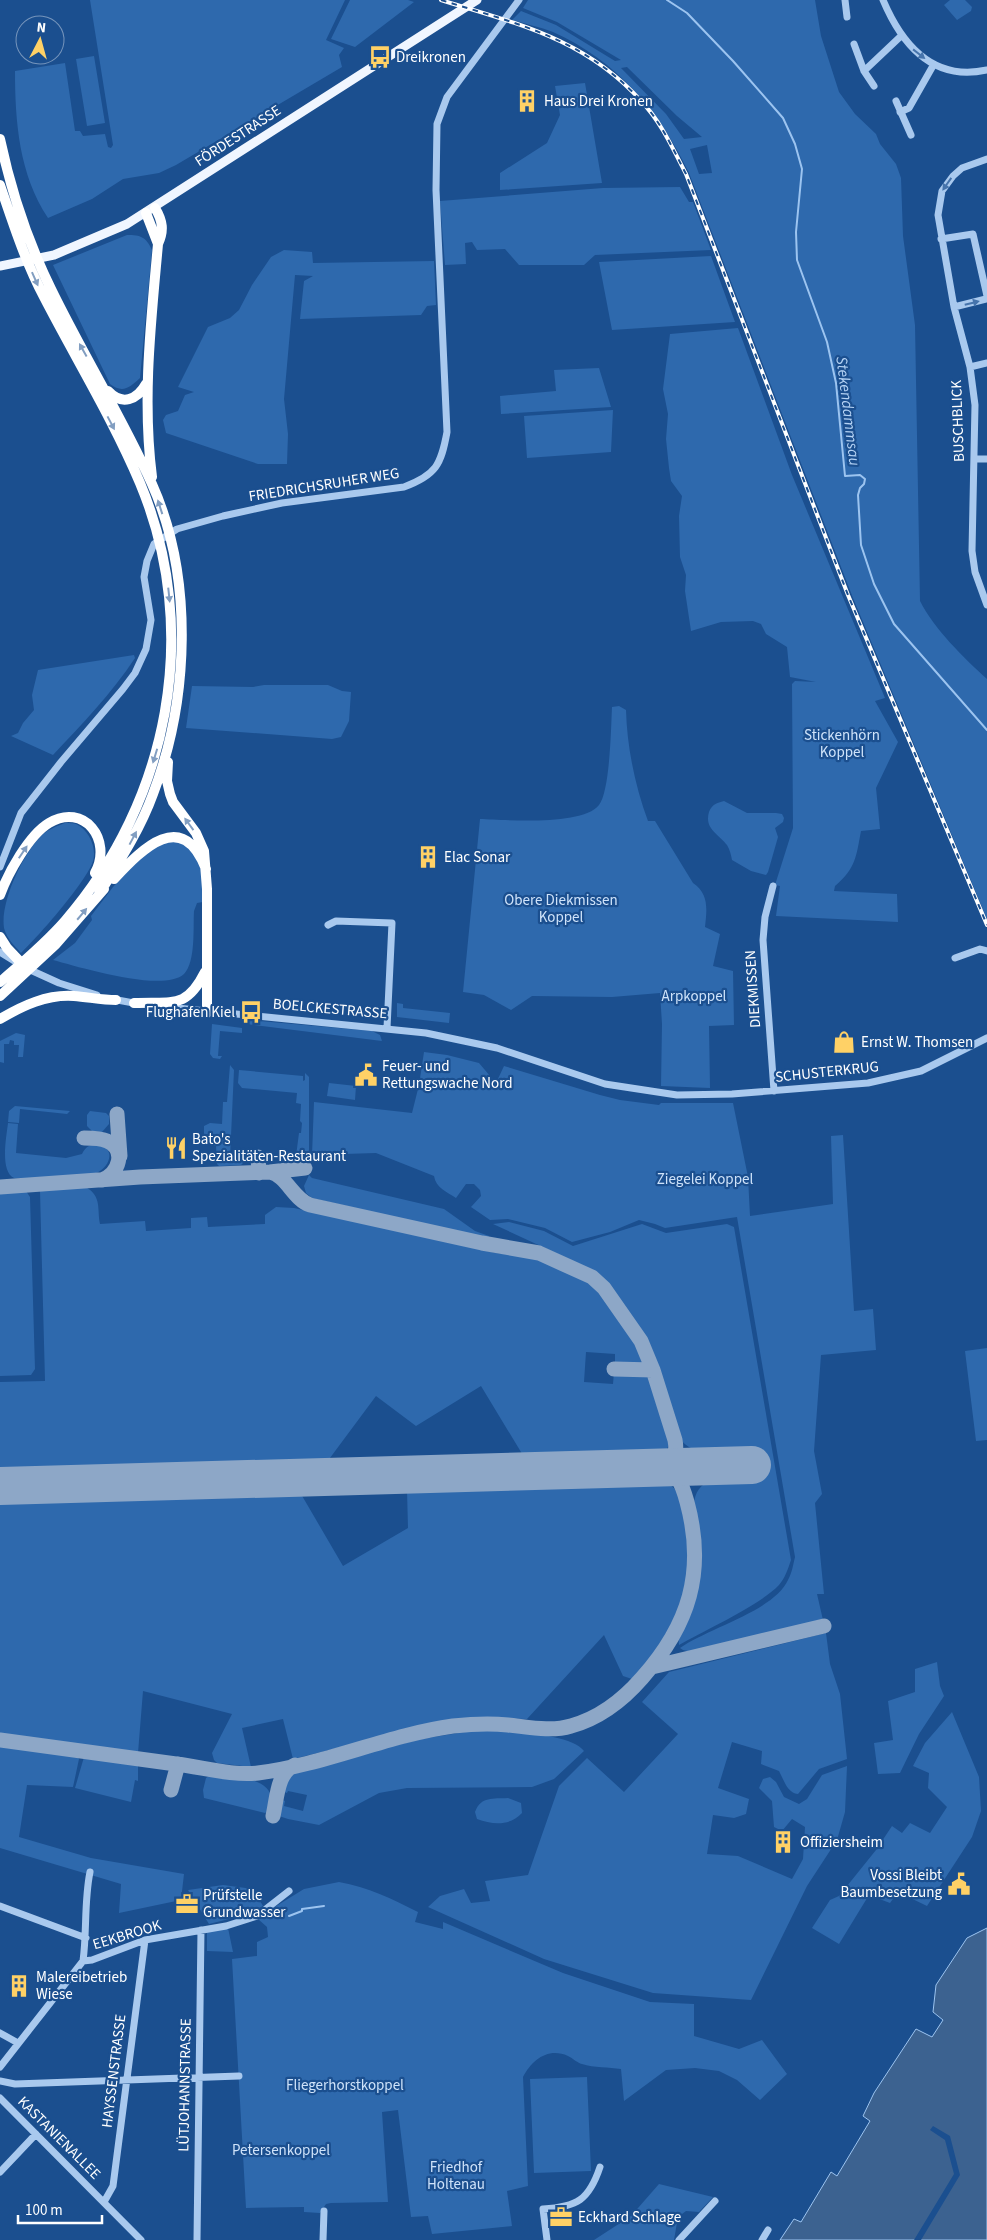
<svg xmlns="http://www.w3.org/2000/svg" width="987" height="2240" font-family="'Source Sans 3',sans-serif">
	<rect width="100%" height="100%" fill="#1b4f8f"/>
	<path fill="#2e69ad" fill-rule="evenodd" d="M90,0H345L326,40L344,48L339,55L342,67L176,165L159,173L123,179L92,199L48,218C19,174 15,122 15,71L65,63L75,131H80L83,136L105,134L108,147L111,148L113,145Z
		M350,0H408L414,2L355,47L331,39Z
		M528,0H815L821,36L839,92L855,114L876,134L880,144L896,164L901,178L903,236L915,325L920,601C934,629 964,658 987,679V919L853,598L689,173C660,112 616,60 553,32C540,27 526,24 512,20L521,11L556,25L615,61L621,60L557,22L523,8ZM627,67L677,116L702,137L684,139L666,114L621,68ZM707,145L712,173L699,174L690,149Z
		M950,0H965L972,7L971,11L957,20L944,5Z
		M94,56L105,123L87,126L76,59Z
		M585,83L602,183L500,190V173L547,143L560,115L555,86Z
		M680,187L689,202H693L711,250L595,255L584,265H519L505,249L477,250L472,242L465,243L466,264L445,265L440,201L603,188Z
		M127,235C141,235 146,237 152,250L140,378C130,387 123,394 110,384L53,265Z
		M284,250L312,252L313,263L434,261L436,305L427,306L421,315L300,319L304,281L313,276L295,275L284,399L288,434L287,464H258L166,433L163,420L166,415L178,411L185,395L194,392L178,387L208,327L230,318L239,310L252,285L271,257Z
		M711,256L735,322L612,330L599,262Z
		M738,328L792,475L885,698L875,701L898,742L876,788L880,829L861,831C856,857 856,868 835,886L834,891L897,894L898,922L776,916L780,886L775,885L793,828L792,684L795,681L816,682L790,677L787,647L766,634L761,624L753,621L721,622L691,631L685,591L686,575L680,557L679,516L682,496L671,481L669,468L666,439L668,414L663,389L670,334Z
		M599,368L611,407L501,414L500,396L556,391L554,370Z
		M613,410L611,452L527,458L524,416Z
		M134,655L135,658C112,693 82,724 53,755L11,736L18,733L23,723L34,710L32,695L38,670Z
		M264,685H328L342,691L351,692L349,721L341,737L332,739L186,728L192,686L253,687Z
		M619,706L626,710C627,747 635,786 648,821H655L693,883C709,894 707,909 705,927L720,934L713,966L733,971L734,1025L709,1026L710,1088L661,1086L662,1024L660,993L612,997L532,996L511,1010L484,995L463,992L480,819C506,820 583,826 599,805C610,791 611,728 612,707Z
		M724,801L747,813H776L782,814L784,818L783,822L775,828L778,837L768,872L766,875L751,871L732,860C731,855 730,850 727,845C719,834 704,829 709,812C712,804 717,803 724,801Z
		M65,823C68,823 74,823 76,824C89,830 97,848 93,861C87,881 38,937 21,953C14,945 7,939 4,928C0,902 23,854 41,836C47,830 57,826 65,823Z
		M169,840L188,845L203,870V902L197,903L194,911C193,927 196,962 184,974C163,993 79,967 53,960L75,943L92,920L91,916L113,887L147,850Z
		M397,1003L403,1004V1008L450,1013L449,1023L397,1017Z
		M247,1020L372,1031L380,1035L382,1041L246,1024Z
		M212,1024L242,1028V1033L220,1031L218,1056H222L220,1059L213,1058L210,1054Z
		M16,1033L25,1035L23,1057H18L19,1045H14V1041L10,1040L9,1044H4V1063L0,1062V1041Z
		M424,1052L447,1055L479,1063L496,1083L504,1066L600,1095L620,1100L659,1105L661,1103H733L748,1177L750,1216L833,1204L831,1136L843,1135L854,1311L873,1309L876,1350L821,1355L814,1451L822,1494L815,1503L824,1594H817L823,1620L692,1652L683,1650L680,1648C708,1628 774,1611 788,1580C792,1573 793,1565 795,1557L737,1217L665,1228L655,1224L639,1220L610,1232L572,1242L545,1228L508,1219L490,1220L471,1207L481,1196L480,1190L474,1184H466L456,1198C447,1192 436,1188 434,1176L376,1153L312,1155L314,1102L412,1113L419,1085Z
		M230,1065L234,1070L230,1158L246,1157V1160L241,1165L219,1166L217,1164L216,1146H211L213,1137H204V1126L210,1123L222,1124L223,1102H227Z
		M239,1070L303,1076V1081L305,1080V1073L309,1077V1156H296L299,1133H301L302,1123L300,1121L301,1104L296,1103L297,1093L242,1088L238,1083Z
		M329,1083L356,1086L355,1100L327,1096Z
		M15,1106L70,1111L67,1114L20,1109L19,1123L8,1122L9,1111Z
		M90,1111L106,1113L109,1116V1124L102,1132L92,1131L87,1126V1115Z
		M8,1123L18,1124L16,1153L66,1158L82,1154C85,1148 89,1144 97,1145C117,1147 110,1168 96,1173C85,1177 25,1180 14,1178C0,1171 6,1139 8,1123Z
		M309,1175L312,1178L444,1209L475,1231L489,1236L488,1239L312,1198L306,1193L304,1186Z
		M86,1187C102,1197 97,1208 100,1224L145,1221L146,1231L191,1228V1218L207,1217L208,1227L265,1224V1215L276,1207L294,1208L496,1253L538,1258L553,1263L584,1278L596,1286L629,1331L645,1362L642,1366L615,1365V1354L586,1352L584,1382L613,1384L614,1372L637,1373L649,1376L670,1441L666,1452L524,1457L481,1386L416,1426L376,1396L327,1462L0,1471V1382L45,1381L40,1191Z
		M26,1191L30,1197L35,1369L31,1375L0,1376V1193Z
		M509,1222L544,1231L573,1246L642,1224L666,1233L727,1224L734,1227L791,1560C788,1569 785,1578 779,1585C759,1606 705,1630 679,1645C677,1632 690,1615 693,1602C698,1587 699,1572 700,1556C700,1532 682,1494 708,1482L755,1480L754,1450C730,1449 693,1461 679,1437L658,1369L645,1339L608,1284L586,1267L493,1224Z
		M987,1348V1440L976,1441L965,1351Z
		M666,1483C680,1489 681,1501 685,1514C701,1578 679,1627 637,1675L632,1679L623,1676L604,1635L527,1719L484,1718L434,1724L293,1759L283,1719L242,1728L251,1767L217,1763L214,1760L212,1753L232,1714L143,1691L138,1753L0,1734V1502L301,1494L343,1566L408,1528L407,1490Z
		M826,1633L830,1664L840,1694L847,1759L819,1769L798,1794C787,1793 784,1780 779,1771L761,1764L762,1751L732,1742L718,1788L749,1799L746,1814L734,1818L713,1815L707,1854L738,1856L792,1879L803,1859L805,1827L792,1819L782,1831L774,1827L772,1801L759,1788L763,1779L770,1777L776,1782L784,1797L799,1804L807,1799L822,1775L847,1766L845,1812L837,1840L807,1886L751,2000L653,1993L544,1959L428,1907L440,1896L464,1889L471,1903L490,1901L485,1881L528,1875L559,1786L587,1758L624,1792L678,1734L642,1702L669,1672Z
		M937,1662L940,1686L944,1696L919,1734L900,1773L878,1774L874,1743L893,1740L888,1701L915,1692V1669Z
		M952,1712L979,1777L981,1811L972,1837L927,1906L898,1892L890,1903L869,1895L839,1944L812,1928L830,1900L839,1896L876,1850L892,1826L902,1833L910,1823L930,1833L947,1807L928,1788L929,1773L913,1766L925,1743Z
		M484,1729C505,1730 572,1734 584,1751L554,1779L532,1787L407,1788L379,1793L319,1825L288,1819L279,1816L282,1800L285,1801L284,1806L303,1811L307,1795L288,1791L287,1793L284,1792C287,1782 289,1776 299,1770L421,1739Z
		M0,1745L77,1756L79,1759L73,1787L27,1785L19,1837L91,1858L184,1874L181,1900L119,1913L121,1884L0,1848Z
		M84,1757L138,1764V1781L135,1780L131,1802L75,1788Z
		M212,1774C233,1777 283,1776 269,1811L265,1813L204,1798L203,1790L206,1778Z
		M508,1798L521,1803L522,1813C510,1826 493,1825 477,1819L475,1812C481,1796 493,1799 508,1798Z
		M339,1882C368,1887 392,1899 418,1912L415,1922L443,1929V1922L563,1973L650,2002L694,2004V2036L739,2049L762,2040L787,2074L760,2100L737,2080L719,2071L695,2068L666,2070L624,2101L621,2069C609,2067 594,2068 582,2064C577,2063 573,2058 568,2056C548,2047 532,2060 523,2077L528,2186L507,2191L512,2226L432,2234L428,2216L411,2217L398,2110L382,2112L388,2202L331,2203L326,2204L320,2213L304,2212V2207L246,2208L232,1959L257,1956V1942L268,1937L267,1927L258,1919L260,1916L304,1889Z
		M223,1885L253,1889L263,1906L245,1915L209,1924L188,1890Z
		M228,1928L233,1952L207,1951V1932Z
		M587,2077L591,2171L534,2173L530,2079Z
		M659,2184L713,2197L699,2212L686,2211L678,2217L674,2240H594L631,2216Z"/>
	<path fill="#3c6290" stroke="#9cc4f0" d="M987,1928V2240H780L794,2219L801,2222L831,2172L837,2176L870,2121L863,2116L874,2093L916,2029L932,2037L943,2020L933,2012L936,1985L967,1938Z"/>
	<path fill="#1b4f8f" d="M933,2126L950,2136L960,2175L921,2240H914L954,2174L945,2140L930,2130Z"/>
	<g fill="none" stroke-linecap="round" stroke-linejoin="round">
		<path stroke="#9cc4f0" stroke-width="2" d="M667,0L687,13L733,61L783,118L795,144L802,169L796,232L797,260L827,342L836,383L845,476L860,475L865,479L864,484L860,488L858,495L861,545L874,584L894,624L987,730
			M289,1916L302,1911V1909L324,1906"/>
		<path stroke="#8da7c7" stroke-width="15" d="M117,1114L120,1156
			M84,1138C91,1138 101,1138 107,1141C127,1150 119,1173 102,1180
			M258,1157L259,1173
			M270,1172C287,1176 293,1199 310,1205L482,1243L539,1253L592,1277L604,1288L641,1341L653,1370L675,1440C678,1456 672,1464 657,1468
			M0,1187L140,1177L270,1172L305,1168
			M614,1369L653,1370
			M652,1667L824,1626
			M0,1740C59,1748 118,1756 176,1764C202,1767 232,1776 258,1773C323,1765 388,1735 453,1726C471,1724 490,1723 508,1725C528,1727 551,1732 571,1726C600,1718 622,1701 642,1678C689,1625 706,1572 687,1502C682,1484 678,1470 657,1468
			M171,1790L178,1764
			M273,1816C277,1799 277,1772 295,1765"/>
		<path stroke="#8da7c7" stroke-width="38" d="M0,1486L752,1465"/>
		<path stroke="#a9c9ee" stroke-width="7" d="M845,0L847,17
			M883,0C902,45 933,82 987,70
			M854,44L864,71L874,86
			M864,71L901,36
			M896,101L911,135
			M900,112L909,108L934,64
			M987,159L962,168L953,176L942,191L938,215L954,307L970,367L975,405L972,551L975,572L987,605
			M941,239L973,234L987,296
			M954,307L986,299L987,296
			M970,367L987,363
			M974,459H987
			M0,867L21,813L61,762L123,689L135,673L146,649L151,620L144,577L147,561L154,544L177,529L223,516L282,503L404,487C436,475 441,465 447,432L436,190L437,124L447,97L519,0
			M773,886L765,917L763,940L774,1091
			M328,925L336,921L392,923L387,1028
			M0,952L16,962
			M955,958L980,949L987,951
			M26,968L59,983L97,995
			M112,999L139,1004
			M157,1006L426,1033L497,1048L605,1084L677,1095L732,1094L868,1083L921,1071L987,1038
			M0,1906L86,1938
			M83,1961L92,1960L145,1940L226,1926L248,1919L257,1916L289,1891
			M83,1961C87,1932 84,1901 90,1872
			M0,2033L18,2043
			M0,2067L83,1961
			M0,2081L15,2084L239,2076
			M0,2098L141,2240
			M0,2172L36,2134
			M104,2202L113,2186L145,1940
			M197,2240L201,1930
			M323,2240L324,2211
			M547,2240L543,2209C577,2207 589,2200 600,2167
			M679,2240L715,2201
			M762,2240L768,2230"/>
		<path stroke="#f0f6ff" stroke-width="9" d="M0,266L54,255L127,224L477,0"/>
		<path stroke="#fff" stroke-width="10" d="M0,139C11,191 28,242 51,289C83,355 122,417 152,484C194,578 189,700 153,794C140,830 119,862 99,894
			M0,185C13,223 25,261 44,297C76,359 113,419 140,483C202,631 169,801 65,921C46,943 22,963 0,982
			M146,213L158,244
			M108,391C122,406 137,400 146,384
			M152,477C142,399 151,322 158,244C164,231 163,221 155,208
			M168,762L167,781L170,794L173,802L196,833L204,851L207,889V1013
			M114,879C143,848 182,808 206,869
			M0,895C8,873 29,835 49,823C84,802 113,840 95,873
			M0,937L7,948L25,967
			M0,996L56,944L104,889
			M134,1003C172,1001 186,1010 205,972
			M0,1019C22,1006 47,994 74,996C88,997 102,1000 116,1000"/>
		<defs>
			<path id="rail" d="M441,0C518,24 586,39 642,102C661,122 673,149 686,174L848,595L987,925"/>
		</defs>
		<use href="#rail" stroke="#fff" stroke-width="4"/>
		<use href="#rail" stroke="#1b4f8f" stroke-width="2" stroke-dasharray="5.5" stroke-linecap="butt"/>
	</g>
	<defs><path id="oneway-solid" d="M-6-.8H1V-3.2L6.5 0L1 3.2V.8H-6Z" transform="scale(1.25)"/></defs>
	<g fill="#4674ac">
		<use href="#oneway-solid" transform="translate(919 54) rotate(38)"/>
		<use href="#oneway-solid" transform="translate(947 184) rotate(125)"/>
		<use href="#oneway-solid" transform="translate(972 303) rotate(-14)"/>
	</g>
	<g fill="#829ec1">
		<use href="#oneway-solid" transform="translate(35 279) rotate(66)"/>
		<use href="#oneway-solid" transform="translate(83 350) rotate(-119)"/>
		<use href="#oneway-solid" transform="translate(111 423) rotate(62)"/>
		<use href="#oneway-solid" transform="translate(160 507) rotate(-108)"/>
		<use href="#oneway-solid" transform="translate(169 595) rotate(84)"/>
		<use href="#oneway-solid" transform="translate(155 756) rotate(107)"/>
		<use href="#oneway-solid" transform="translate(189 824) rotate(-126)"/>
		<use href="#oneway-solid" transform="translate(133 838) rotate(-62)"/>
		<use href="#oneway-solid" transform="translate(23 852) rotate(-56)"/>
		<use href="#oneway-solid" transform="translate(82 914) rotate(-50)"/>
	</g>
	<defs>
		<symbol id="bus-bare" viewBox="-9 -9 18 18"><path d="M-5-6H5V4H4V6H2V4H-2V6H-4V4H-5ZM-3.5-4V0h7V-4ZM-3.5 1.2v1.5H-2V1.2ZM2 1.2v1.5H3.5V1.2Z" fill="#ffd166" stroke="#1b4f8f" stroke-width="2.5" paint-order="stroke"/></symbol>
		<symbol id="building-bare" viewBox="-9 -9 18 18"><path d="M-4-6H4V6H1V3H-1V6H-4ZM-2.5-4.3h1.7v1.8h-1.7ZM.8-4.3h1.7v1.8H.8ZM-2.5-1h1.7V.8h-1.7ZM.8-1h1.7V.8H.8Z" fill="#ffd166" stroke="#1b4f8f" stroke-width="2.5" paint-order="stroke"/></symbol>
		<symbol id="shop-bare" viewBox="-9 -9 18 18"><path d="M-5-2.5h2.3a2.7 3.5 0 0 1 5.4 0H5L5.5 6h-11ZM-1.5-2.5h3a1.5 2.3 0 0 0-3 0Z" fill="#ffd166" stroke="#1b4f8f" stroke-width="2.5" paint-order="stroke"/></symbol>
		<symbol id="civic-bare" viewBox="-9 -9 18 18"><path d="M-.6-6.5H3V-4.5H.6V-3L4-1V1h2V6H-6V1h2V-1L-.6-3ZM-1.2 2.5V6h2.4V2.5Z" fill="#ffd166" stroke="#1b4f8f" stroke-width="2.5" paint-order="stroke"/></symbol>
		<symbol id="restaurant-bare" viewBox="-9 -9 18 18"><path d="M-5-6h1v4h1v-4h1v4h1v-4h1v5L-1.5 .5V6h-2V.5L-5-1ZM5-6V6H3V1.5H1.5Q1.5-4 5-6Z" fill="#ffd166" stroke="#1b4f8f" stroke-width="2.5" paint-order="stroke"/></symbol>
		<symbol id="office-bare" viewBox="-9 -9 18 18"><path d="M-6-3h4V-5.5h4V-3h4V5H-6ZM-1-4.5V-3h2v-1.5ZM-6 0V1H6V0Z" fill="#ffd166" stroke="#1b4f8f" stroke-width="2.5" paint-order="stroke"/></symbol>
	</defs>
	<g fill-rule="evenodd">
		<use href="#bus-bare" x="364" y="41" width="32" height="32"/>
		<use href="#building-bare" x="511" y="85" width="32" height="32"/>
		<use href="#building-bare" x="412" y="841" width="32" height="32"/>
		<use href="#bus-bare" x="235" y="996" width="32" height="32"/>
		<use href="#shop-bare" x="828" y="1026" width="32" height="32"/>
		<use href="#civic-bare" x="350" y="1059" width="32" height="32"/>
		<use href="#restaurant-bare" x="160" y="1132" width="32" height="32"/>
		<use href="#building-bare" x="767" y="1826" width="32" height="32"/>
		<use href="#civic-bare" x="943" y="1868" width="32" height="32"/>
		<use href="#office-bare" x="171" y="1888" width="32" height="32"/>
		<use href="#building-bare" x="3" y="1970" width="32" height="32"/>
		<use href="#office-bare" x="545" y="2201" width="32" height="32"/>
	</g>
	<g text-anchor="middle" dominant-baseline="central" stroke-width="4.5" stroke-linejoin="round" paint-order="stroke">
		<g font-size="15" fill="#fff" stroke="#1b4f8f" text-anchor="start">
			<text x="396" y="57">Dreikronen</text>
			<text x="544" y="101">Haus Drei Kronen</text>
			<text x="444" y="857">Elac Sonar</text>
			<text x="235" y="1012" text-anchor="end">Flughafen Kiel</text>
			<text x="861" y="1042">Ernst W. Thomsen</text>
			<text x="382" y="1066">Feuer- und<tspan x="382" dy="17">Rettungswache Nord</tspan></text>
			<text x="192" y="1139">Bato's<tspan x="192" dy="17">Spezialitäten-Restaurant</tspan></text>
			<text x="800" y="1842">Offiziersheim</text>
			<text x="942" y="1875" text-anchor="end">Vossi Bleibt<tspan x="942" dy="17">Baumbesetzung</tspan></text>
			<text x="203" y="1895">Prüfstelle<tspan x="203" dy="17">Grundwasser</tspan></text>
			<text x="36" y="1977">Malereibetrieb<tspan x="36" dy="17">Wiese</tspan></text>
			<text x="578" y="2217">Eckhard Schlage</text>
		</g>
		<g font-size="15" fill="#fff" stroke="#1b4f8f">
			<text transform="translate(238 136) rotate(-33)">FÖRDESTRASSE</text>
			<text transform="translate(958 421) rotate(-92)">BUSCHBLICK</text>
			<text transform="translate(324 485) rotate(-9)">FRIEDRICHSRUHER WEG</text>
			<text transform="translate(753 989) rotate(-94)">DIEKMISSEN</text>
			<text transform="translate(330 1009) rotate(5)">BOELCKESTRASSE</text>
			<text transform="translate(827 1072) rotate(-6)">SCHUSTERKRUG</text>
			<text transform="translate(127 1935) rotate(-17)">EEKBROOK</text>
			<text transform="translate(114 2071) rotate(-83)">HAYSSENSTRASSE</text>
			<text transform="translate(185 2085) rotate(-89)">LÜTJOHANNSTRASSE</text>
			<text transform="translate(59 2138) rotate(45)">KASTANIENALLEE</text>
		</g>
		<g font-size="15" fill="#cfe3fa" stroke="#1b4f8f">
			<text x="842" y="735">Stickenhörn<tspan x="842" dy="17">Koppel</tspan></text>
			<text x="561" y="900">Obere Diekmissen<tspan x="561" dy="17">Koppel</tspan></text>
			<text x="694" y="996">Arpkoppel</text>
			<text x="705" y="1179">Ziegelei Koppel</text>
			<text x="345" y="2085">Fliegerhorstkoppel</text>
			<text x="281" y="2150">Petersenkoppel</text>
			<text x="456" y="2167">Friedhof<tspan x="456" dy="17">Holtenau</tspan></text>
		</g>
		<g font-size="16" font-style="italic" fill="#b5d3f5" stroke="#1b4f8f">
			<text transform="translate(848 411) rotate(83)">Stekendammsau</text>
		</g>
	</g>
	<g transform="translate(40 40) rotate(6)"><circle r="24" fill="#1b4f8f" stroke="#7695bc"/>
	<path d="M0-4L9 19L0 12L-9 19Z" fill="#ffd166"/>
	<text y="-8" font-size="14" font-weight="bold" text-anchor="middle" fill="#ffffff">N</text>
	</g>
	<path d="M18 2215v8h84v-8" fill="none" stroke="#ffffff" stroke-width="2.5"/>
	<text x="25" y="2215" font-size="15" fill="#ffffff" stroke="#1b4f8f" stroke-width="4" paint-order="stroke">100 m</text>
</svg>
